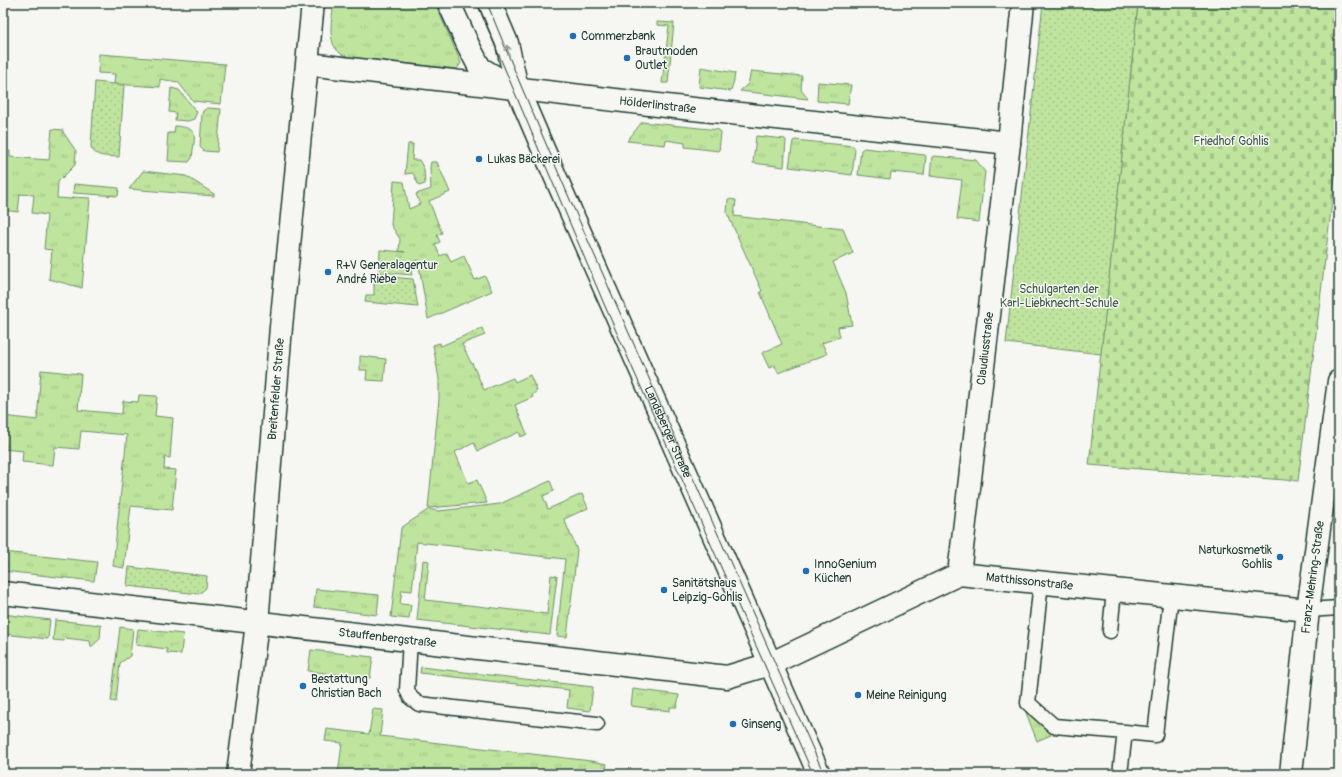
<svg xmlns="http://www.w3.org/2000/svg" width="1342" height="777" font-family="Pangolin,sans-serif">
	<defs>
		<pattern id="grass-tufts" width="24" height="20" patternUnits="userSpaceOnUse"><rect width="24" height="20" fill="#bfe49e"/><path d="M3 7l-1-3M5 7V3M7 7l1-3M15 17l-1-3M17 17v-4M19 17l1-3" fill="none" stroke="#a4c489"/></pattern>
		<pattern id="cemetery-stones" width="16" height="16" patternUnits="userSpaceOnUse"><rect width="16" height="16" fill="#bfe49e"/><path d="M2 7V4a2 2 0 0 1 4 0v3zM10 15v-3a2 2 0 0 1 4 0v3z" fill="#a4c489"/></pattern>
		<pattern id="garden-dots" width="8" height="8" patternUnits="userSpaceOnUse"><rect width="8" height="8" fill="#bfe49e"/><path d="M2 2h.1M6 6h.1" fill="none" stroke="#a4c489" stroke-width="1.8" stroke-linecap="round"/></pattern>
	</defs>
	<rect width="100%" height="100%" fill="#f6f6f2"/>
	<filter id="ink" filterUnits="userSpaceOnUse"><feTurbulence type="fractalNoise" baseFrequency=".025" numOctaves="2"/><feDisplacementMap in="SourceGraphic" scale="8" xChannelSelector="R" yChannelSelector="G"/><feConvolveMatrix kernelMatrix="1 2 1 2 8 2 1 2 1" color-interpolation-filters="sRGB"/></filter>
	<g filter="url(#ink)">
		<path fill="url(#grass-tufts)" stroke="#6f9069" d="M334,3H435L461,63L457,69L349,57C346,56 342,55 340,53C326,42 332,18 334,3Z
			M657,22L674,23L668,83H662L669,26L657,25Z
			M99,54L225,64L221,104L193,101L178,82L160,79V87L114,84L115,74L98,73Z
			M701,67L735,73L734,80L731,91L699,87Z
			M751,71L802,76L801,90L808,99L740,91L748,84Z
			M818,82L851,85L848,104L817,101Z
			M171,88L179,90L197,112L194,119L188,121L175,120L176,113L169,112Z
			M207,108L221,109L217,152L204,151L200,147L202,114L203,111Z
			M642,122L719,130L721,133L719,151L685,147V143L666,140L665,145L627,141Z
			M175,126C201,128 194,137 192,158L189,162L168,161L169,147L167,146L168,133H174Z
			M52,129L63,130V132L76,151L75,165L58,182L57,198L72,199V197L90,198L82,288L49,279L52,250L44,249L47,215L32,213L34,195L20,194L18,212L3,210V151H10V157L49,160Z
			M756,136L785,139L786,141L784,167L753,163Z
			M795,140L853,146L855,149L852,175L789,167L793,141Z
			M408,144H413L412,160H419L424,169L425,184L419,186L413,173L405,174Z
			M864,148L925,155L926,157L924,175L891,172L890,179L858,175L861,150Z
			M934,156L976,160L985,172L979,222L957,219L962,180L930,176L932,157Z
			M431,162H437L450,192L429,201L442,233L437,235L440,242L435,244L440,256L447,253L451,262L464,256L475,280L485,276L492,291L428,319L418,260L409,262L412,275L379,272L380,250L405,252L399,251L400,239L391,225L394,181L404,182L409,209L420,204L416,194L431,189L430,167Z
			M143,171L186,176L214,194V196L129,189Z
			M74,184L119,188L118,196L73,193Z
			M728,199L736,200L734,216L843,229L853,253L833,262L846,293L852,325L838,327L840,337L822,343L827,354L778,373L775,366L769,368L762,353L782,344L760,292L762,291L727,213Z
			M482,328L485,335L462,344L471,363H472L484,390L513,378L515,382L530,375L537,391L532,395L533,397L515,405L527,434L521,437L519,432L478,451L474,443L455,452L468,483L477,480L487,503L428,508L439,399V379L433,345L440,343L441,346Z
			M360,356L386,359L384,381L366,380L367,370H360Z
			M41,370L81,374L78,410L122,414L123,401L138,402L139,395L157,396L155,416L173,418L170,458L165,457L164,469L176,470L172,510L131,506L124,568L113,566L127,435L81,431L79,449L55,447L53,465L22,462L23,451L3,449V416L37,420Z
			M550,481L554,491L543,496L548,509L582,494L588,508L564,519L577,550L567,637L557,636L565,559L417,542L412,591L402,590L400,604L411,605L409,619L391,617L401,528L429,509L439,511L500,504Z
			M3,552L97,562L94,581L3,571Z
			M423,560L429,561L425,600L547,614L551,575L557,576L550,635L417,620Z
			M316,589L379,595L377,615L314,607Z
			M3,614L50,620L48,639L3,634Z
			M55,620L101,625L100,639L91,647L90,641L65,638L64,641L53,640Z
			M120,627L133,629L130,656L120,663L116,702L111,701Z
			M138,629L183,634L181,654L167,653V649L136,645Z
			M311,650L373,657L370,678L308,671Z
			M421,667L593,687L590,711L567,708L569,690L420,673Z
			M633,689L679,695L677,707H670V711L631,706Z
			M373,709L383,710L380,736L591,761L607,764L605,774H338L342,743L325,741L327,729L369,734Z
			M1025,710L1042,719L1051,735L1037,741Z"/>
		<path fill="url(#cemetery-stones)" stroke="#6f9069" d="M1138,3H1339V144L1298,481L1089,465Z"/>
		<path fill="url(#garden-dots)" stroke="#6f9069" d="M1043,3H1138L1101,354L1006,343Z
			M95,82L124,85L119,157C108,156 95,158 91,147Z
			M378,276L413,279L418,307L365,302L366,295H374V283H378Z
			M129,567L207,576L206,588L199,594L127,586Z"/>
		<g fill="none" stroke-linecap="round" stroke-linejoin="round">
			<defs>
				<path id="service" d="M1041,582L1028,703L1054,726L1125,732L1120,774
					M1308,610L1339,608
					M1110,631L1114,590
					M410,640L407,690L411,698L419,704L597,724
					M1125,732L1155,735L1171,596"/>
				<g id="minor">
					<path id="s1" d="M308,64L675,107L1009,143"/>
					<path id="s2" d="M959,574L1009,143L1023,3"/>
					<path id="s3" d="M3,593L727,677L770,664L959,574L1308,610"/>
					<path id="s4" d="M1291,774L1308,610L1339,381"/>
				</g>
				<g id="secondary">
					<path d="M449,3L468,45L480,68L512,87L517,88"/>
					<path id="s5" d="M490,3L507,43L517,88L541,144L819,774"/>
					<path id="s6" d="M238,774L257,623L281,327L313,3"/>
				</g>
			</defs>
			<use href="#service" stroke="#1f3d34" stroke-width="17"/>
			<use href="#minor" stroke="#1f3d34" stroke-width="25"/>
			<use href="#secondary" stroke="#1f3d34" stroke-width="25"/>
			<use href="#service" stroke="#f6f6f2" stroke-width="14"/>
			<use href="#minor" stroke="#f6f6f2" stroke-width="22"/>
			<use href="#secondary" stroke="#f6f6f2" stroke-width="22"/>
			<path stroke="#1f3d34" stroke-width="1" d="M477,3L604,304L813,774
				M487,3L519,81L571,202L824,774"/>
		</g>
		<defs><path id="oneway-shaft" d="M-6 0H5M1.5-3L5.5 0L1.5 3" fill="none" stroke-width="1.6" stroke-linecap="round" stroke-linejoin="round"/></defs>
		<use stroke="#8a9a93" href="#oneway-shaft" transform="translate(508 51) rotate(-103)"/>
	</g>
	<g fill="#1f6fb2" stroke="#f6f6f2" stroke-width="1.5">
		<circle cx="573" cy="36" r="4"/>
		<circle cx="627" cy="58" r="4"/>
		<circle cx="479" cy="159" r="4"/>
		<circle cx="328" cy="272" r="4"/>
		<circle cx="1280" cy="557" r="4"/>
		<circle cx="806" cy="571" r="4"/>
		<circle cx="664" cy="590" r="4"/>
		<circle cx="303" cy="686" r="4"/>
		<circle cx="858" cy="695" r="4"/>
		<circle cx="733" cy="724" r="4"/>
	</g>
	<g text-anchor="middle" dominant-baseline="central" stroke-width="3" stroke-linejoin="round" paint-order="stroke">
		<g font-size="12" fill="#1f3d34" stroke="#f6f6f2" text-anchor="start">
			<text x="581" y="36">Commerzbank</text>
			<text x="635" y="51">Brautmoden<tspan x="635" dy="14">Outlet</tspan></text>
			<text x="487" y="159">Lukas Bäckerei</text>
			<text x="336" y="265">R+V Generalagentur<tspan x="336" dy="14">André Riebe</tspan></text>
			<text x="1272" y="550" text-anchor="end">Naturkosmetik<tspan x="1272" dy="14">Gohlis</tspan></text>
			<text x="814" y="564">InnoGenium<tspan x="814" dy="14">Küchen</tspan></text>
			<text x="672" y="583">Sanitätshaus<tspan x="672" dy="14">Leipzig-Gohlis</tspan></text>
			<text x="311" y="679">Bestattung<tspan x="311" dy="14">Christian Bach</tspan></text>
			<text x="866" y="695">Meine Reinigung</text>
			<text x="741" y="724">Ginseng</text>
		</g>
		<g font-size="12" fill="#1f3d34" stroke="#f6f6f2">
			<text stroke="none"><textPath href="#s1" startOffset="352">Hölderlinstraße</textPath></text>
			<text stroke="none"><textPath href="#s2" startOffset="227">Claudiusstraße</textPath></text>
			<text stroke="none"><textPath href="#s6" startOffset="387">Breitenfelder Straße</textPath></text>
			<text stroke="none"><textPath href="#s5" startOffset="465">Landsberger Straße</textPath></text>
			<text stroke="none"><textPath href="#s4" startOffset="198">Franz-Mehring-Straße</textPath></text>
			<text stroke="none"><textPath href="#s3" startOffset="1054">Matthissonstraße</textPath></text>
			<text stroke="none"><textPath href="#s3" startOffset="387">Stauffenbergstraße</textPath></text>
		</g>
		<g font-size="12" fill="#3f5e49" stroke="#f6f6f2">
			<text x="1231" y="141">Friedhof Gohlis</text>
			<text x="1059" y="289">Schulgarten der<tspan x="1059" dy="14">Karl-Liebknecht-Schule</tspan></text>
		</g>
	</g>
	<rect width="1342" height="777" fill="none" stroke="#f6f6f2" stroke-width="16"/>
	<rect x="8" y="8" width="1326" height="761" fill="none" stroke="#1f3d34" stroke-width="1.5" filter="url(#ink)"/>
</svg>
